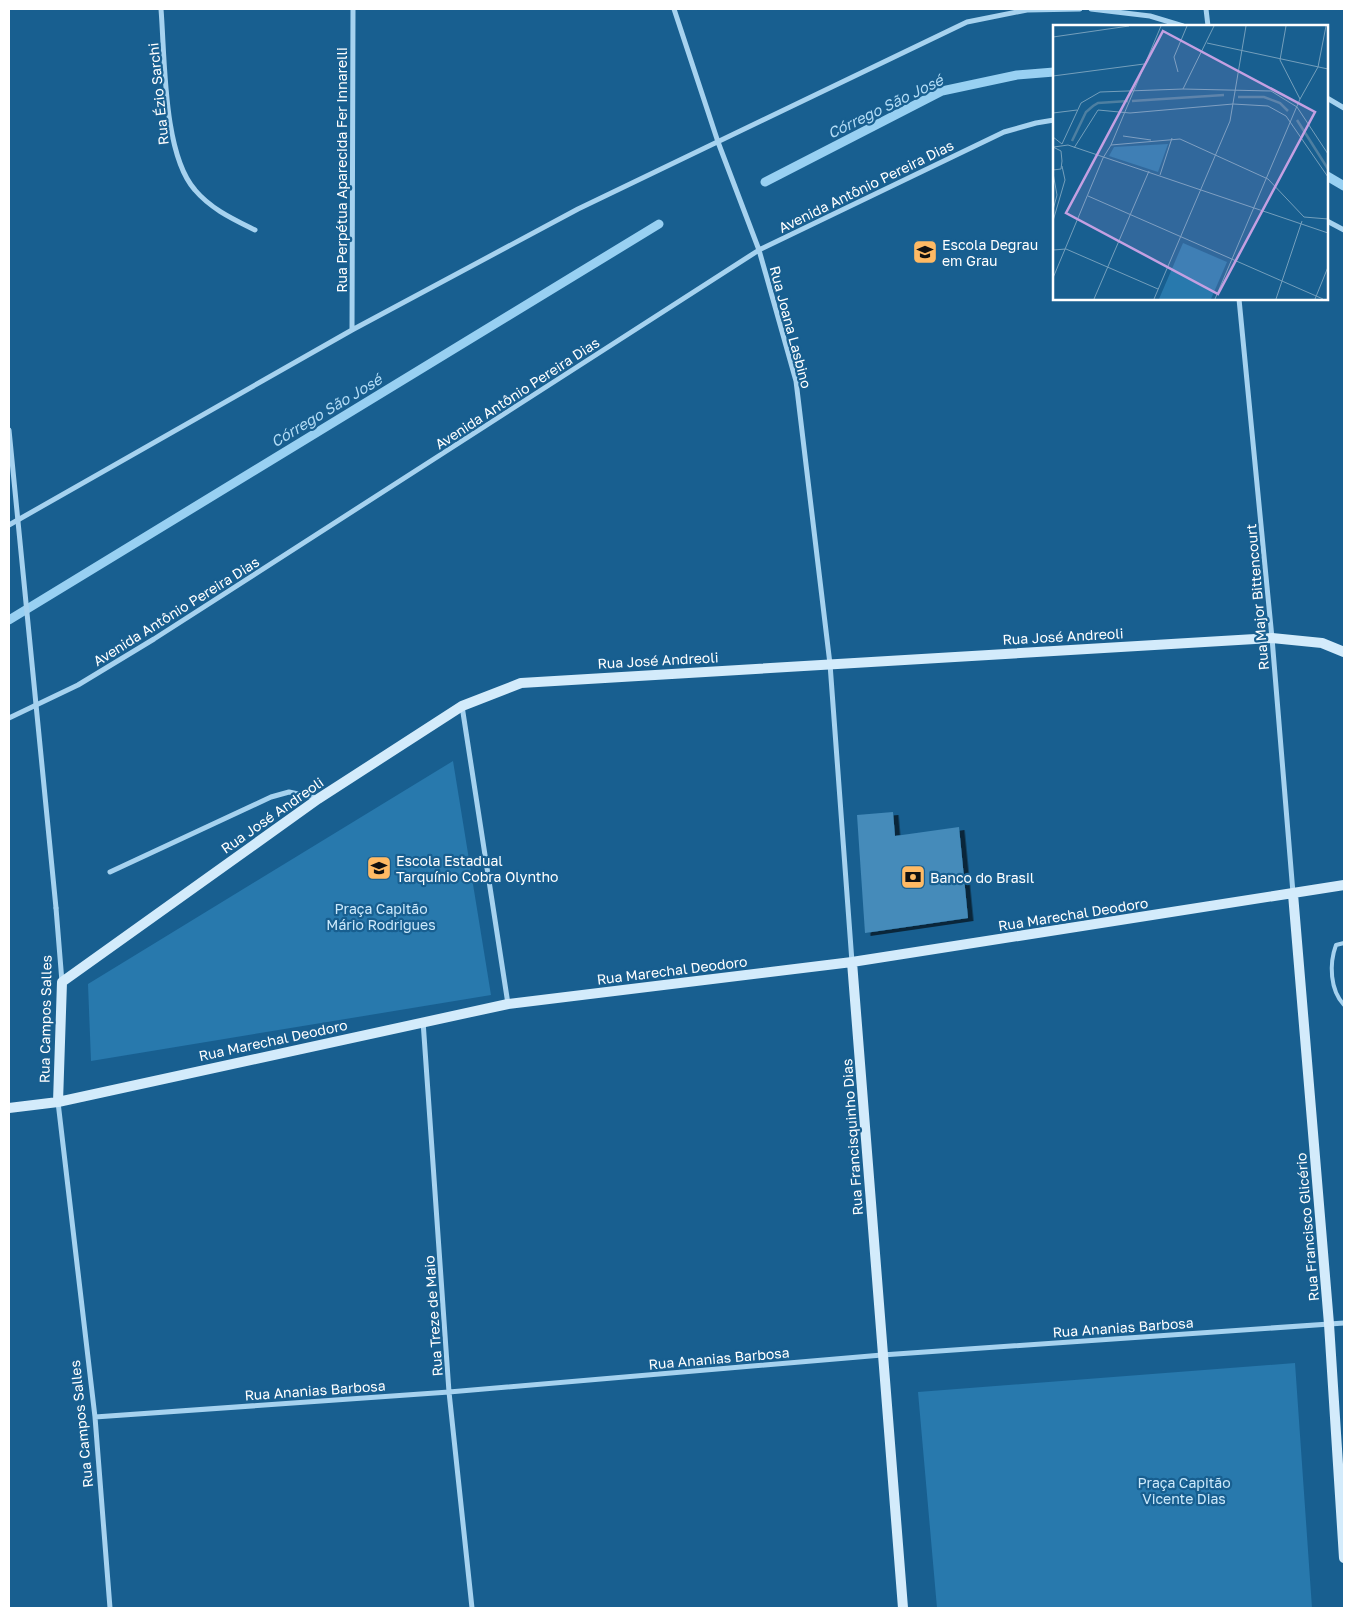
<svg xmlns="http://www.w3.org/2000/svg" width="1353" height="1617" font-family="'Golos Text',sans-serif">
	<defs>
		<filter id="shadow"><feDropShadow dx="5.5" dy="3" stdDeviation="0" flood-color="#0009"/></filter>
	</defs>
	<rect width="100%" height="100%" fill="#185f90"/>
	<path fill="#2879ad" d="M453,761L491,995L91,1061L88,984Z
		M1295,1363L1312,1608H937L918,1392Z"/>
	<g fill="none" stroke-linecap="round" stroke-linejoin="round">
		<path stroke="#98d0f2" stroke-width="9" d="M1327,176L1344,186
			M765,182L942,91L1017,75L1054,72
			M9,620L659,224"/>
	</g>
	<path fill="#458bba" filter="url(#shadow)" d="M893,812L895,836L959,827L968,918L865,933L857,815Z"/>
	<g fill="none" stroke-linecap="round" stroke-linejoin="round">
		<path stroke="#a6d2ef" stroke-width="4" d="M1344,943L1336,945C1329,964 1330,990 1344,1005"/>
		<path stroke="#a6d2ef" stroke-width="5" d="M161,9C165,58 163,154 195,190C211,209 233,219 255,230
			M674,9L718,142L759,250L796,381L830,664L852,962
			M1091,9L1150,16L1183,26
			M1206,9L1208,26
			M1327,98L1344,108
			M1327,221L1344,230
			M1239,299L1272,638L1293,893
			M352,330L353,9
			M9,525L352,330L578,209L967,22L1027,10L1080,9
			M462,706L508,1004
			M9,718L78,685L154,639L759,250L1004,132L1036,123L1054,120
			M110,872L271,797L289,792L317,798
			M56,908L62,982
			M423,1021L449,1392L472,1608
			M58,1102L95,1417L110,1608
			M95,1417L449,1392L882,1355L1344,1323"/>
		<path stroke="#d3ebfb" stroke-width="10" d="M1293,894L1329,1324L1344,1558
			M852,962L903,1608
			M58,1102L62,982L318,799L462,706L521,683L1272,638L1322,643L1344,652
			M9,1108L58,1102L508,1004L852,962L1344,885"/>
		<path stroke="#a6d2ef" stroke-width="5" d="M9,430L56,908"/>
	</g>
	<defs>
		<symbol id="school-square" viewBox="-11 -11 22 22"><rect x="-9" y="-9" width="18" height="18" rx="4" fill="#ffba64" stroke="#185f90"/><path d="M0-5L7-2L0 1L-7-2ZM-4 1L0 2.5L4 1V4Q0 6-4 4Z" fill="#111"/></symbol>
		<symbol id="bank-square" viewBox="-11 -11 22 22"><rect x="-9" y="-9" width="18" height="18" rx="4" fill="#ffba64" stroke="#185f90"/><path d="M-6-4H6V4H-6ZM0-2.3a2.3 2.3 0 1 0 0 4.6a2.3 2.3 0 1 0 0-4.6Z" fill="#111"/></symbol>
	</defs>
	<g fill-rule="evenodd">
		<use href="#school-square" x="911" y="238" width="28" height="28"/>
		<use href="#school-square" x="365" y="854" width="28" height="28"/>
		<use href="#bank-square" x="899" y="863" width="28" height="28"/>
	</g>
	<g text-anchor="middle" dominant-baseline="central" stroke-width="4.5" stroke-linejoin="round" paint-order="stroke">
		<g font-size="14" fill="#fff" stroke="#185f90">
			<text transform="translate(158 94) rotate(-96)">Rua Ézio Sarchi</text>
			<text transform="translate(341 170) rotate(-90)">Rua Perpétua Aparecida Fer Innarelli</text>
			<text transform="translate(866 186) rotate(-26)">Avenida Antônio Pereira Dias</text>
			<text transform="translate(791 327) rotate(75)">Rua Joana Lasbino</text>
			<text transform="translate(517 393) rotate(-33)">Avenida Antônio Pereira Dias</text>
			<text transform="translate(1257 597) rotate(-95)">Rua Major Bittencourt</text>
			<text transform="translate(176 611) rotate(-32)">Avenida Antônio Pereira Dias</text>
			<text transform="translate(1063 636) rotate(-3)">Rua José Andreoli</text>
			<text transform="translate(658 660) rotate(-3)">Rua José Andreoli</text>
			<text transform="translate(272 815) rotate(-35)">Rua José Andreoli</text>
			<text transform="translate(1073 914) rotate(-9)">Rua Marechal Deodoro</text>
			<text transform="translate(672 970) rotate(-7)">Rua Marechal Deodoro</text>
			<text transform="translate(45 1019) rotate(-89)">Rua Campos Salles</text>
			<text transform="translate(273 1040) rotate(-12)">Rua Marechal Deodoro</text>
			<text transform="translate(852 1137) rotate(-94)">Rua Francisquinho Dias</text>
			<text transform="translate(1307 1227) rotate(-95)">Rua Francisco Glicério</text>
			<text transform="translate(433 1316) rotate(-94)">Rua Treze de Maio</text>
			<text transform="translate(1123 1327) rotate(-4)">Rua Ananias Barbosa</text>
			<text transform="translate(719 1358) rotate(-5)">Rua Ananias Barbosa</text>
			<text transform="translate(315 1390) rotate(-4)">Rua Ananias Barbosa</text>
			<text transform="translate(81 1424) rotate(-96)">Rua Campos Salles</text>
		</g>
		<g font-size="14" fill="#fff" stroke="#185f90" text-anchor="start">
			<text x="942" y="244">Escola Degrau<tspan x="942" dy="16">em Grau</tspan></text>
			<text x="396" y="860">Escola Estadual<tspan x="396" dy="16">Tarquínio Cobra Olyntho</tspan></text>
			<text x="930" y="877">Banco do Brasil</text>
		</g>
		<g font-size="14" fill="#cce9fb" stroke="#185f90">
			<text x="381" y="908">Praça Capitão<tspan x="381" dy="16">Mário Rodrigues</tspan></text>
			<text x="1184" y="1482">Praça Capitão<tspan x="1184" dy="16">Vicente Dias</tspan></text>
		</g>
		<g font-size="15" font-style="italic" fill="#b2dcf6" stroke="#185f90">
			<text transform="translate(885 106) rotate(-26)">Córrego São José</text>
			<text transform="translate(326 410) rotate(-31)">Córrego São José</text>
		</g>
	</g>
	<g transform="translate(1053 25)">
		<rect width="275" height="275" fill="#185f90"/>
		<path d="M115,119L105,147L56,131L61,122ZM130,218L174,237L158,274H106Z" fill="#2879ad"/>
		<path fill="none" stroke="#4d7fa1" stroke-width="2.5" d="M185,72H211L227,78L235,86M79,76L171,70M244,95L275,144M19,116L33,87L40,81L45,78L75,76"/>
		<path fill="none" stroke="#749fbc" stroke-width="1" d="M233,1L227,35L247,74M0,12L76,1M154,18L275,44M125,47L121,32L134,1M0,51L91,39M130,64L161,1M0,88L24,85M70,111L98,115M0,112L9,119L28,78L47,67L130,64L218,66L244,82L275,129M58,120L108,1M0,122L8,126L9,136L8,144L0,145M1,122L15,120L275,208M21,123L45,85L77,88L180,79L215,81L233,91L275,152M50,133L58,120L127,114L215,154L251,192L275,194M0,148L4,170L0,185M107,150L119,113M35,171L270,274M0,196L12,155L9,141M0,225L13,224L105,264M0,253L50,133M41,274L96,146M101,274L177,96L193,1M162,274L247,74L265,42L273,1M223,274L249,196M262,274L275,242"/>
		<path fill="#c4a0e2" fill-opacity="0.15" stroke="#c4a0e2" stroke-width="2.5" d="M110,6L262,87L165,269L13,188Z"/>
		<rect width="275" height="275" fill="none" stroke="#fff" stroke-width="2.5"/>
	</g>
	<rect width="1353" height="1617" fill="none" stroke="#ffffff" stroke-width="20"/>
</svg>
